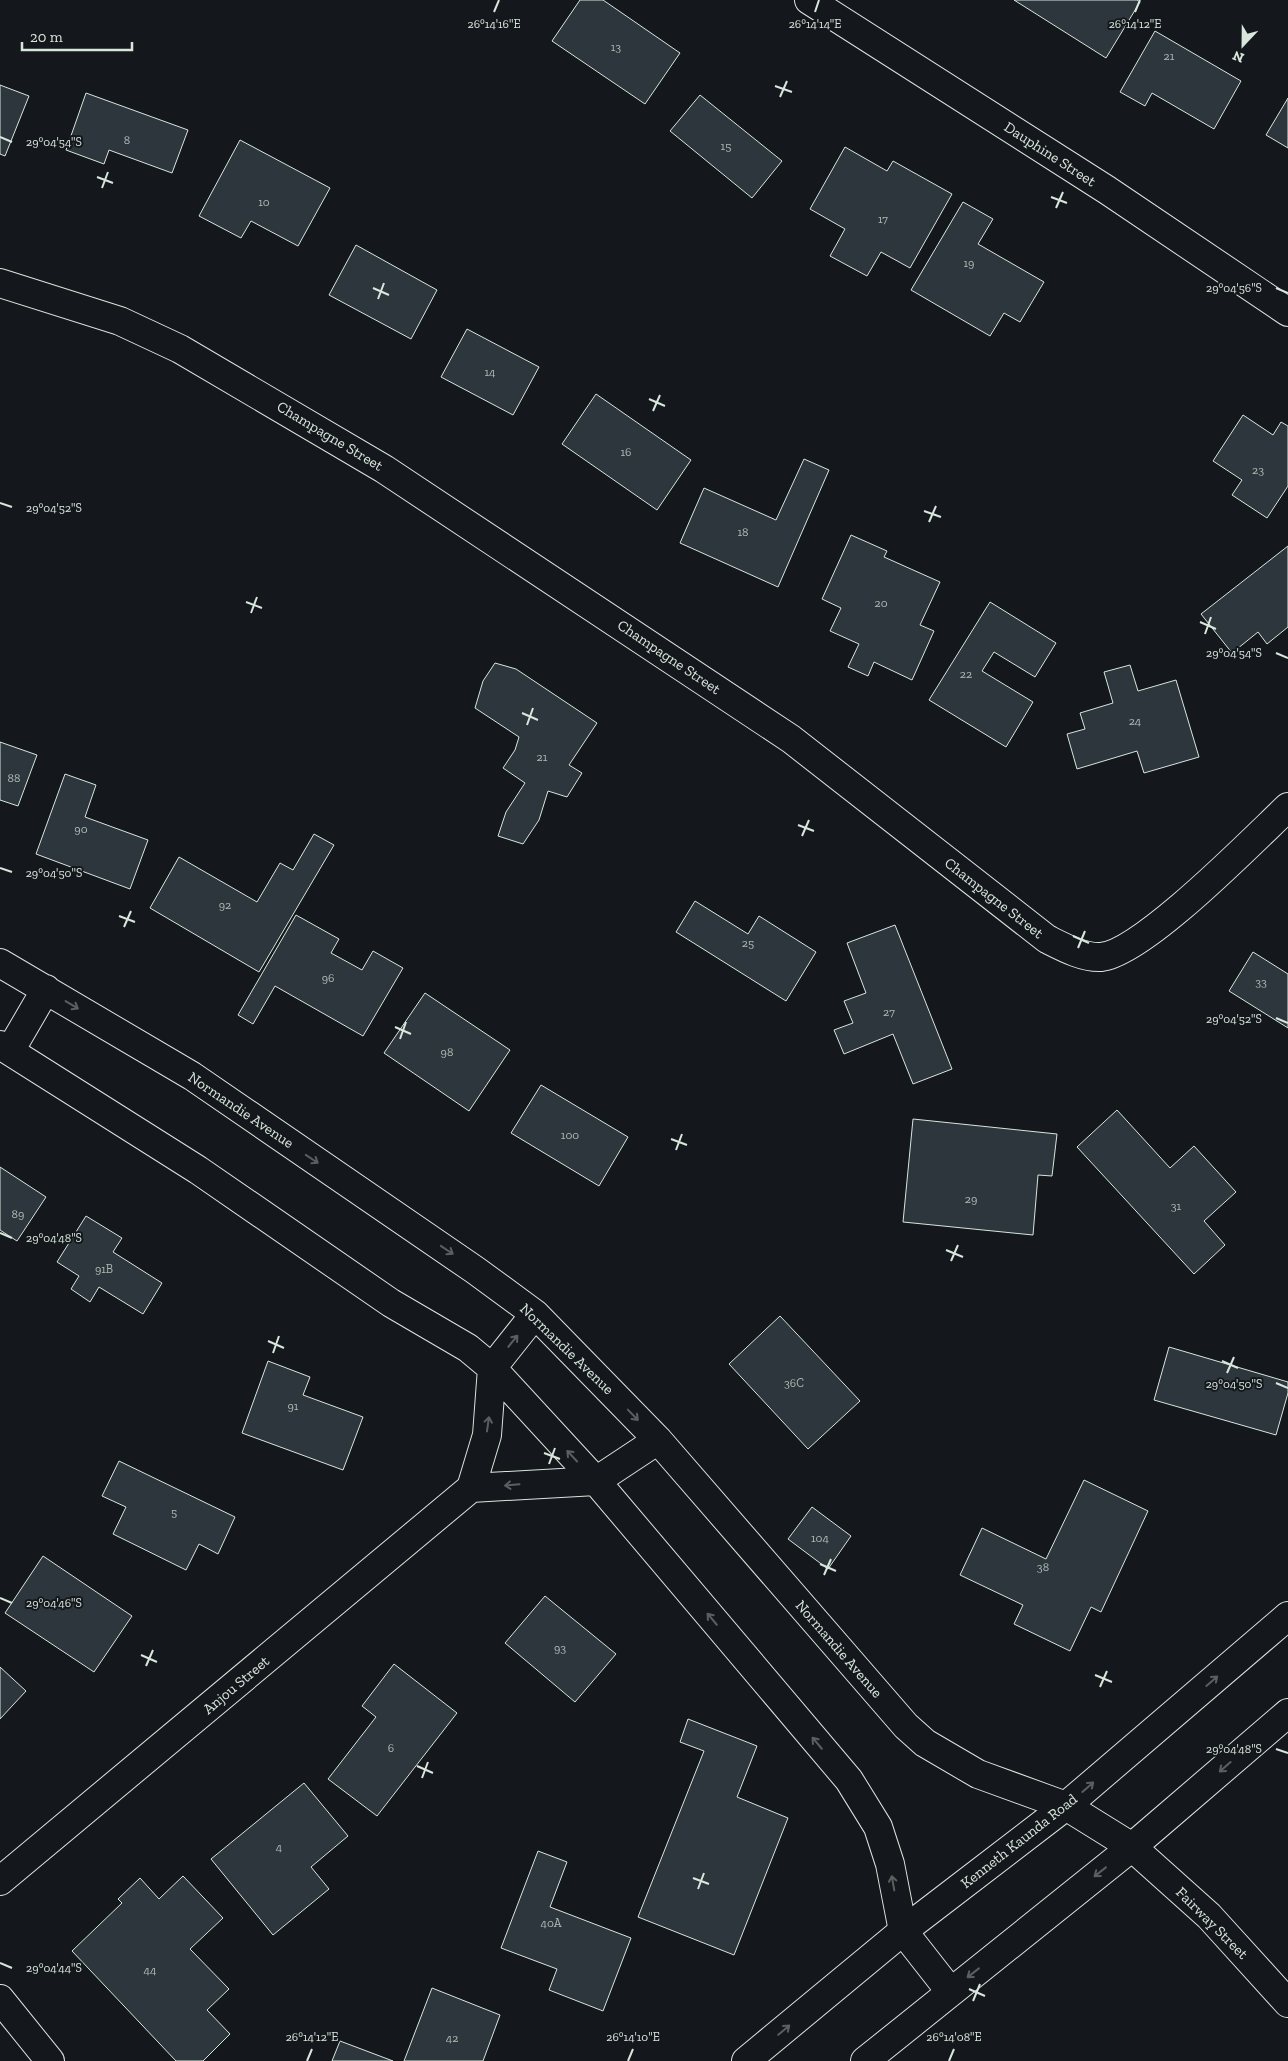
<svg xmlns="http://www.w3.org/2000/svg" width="1288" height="2061" font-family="'Zilla Slab',serif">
	<rect width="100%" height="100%" fill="#14181c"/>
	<path fill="#2c363c" stroke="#d8e6dc" d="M580,0H603L680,53L645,104L552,41Z
		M1014,0H1137L1140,2L1106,58Z
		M1155,31L1241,81L1214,129L1152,93L1145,106L1120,92Z
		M0,85L29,96L5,156L0,154Z
		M86,93L188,130L172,173L109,150L104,164L66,150Z
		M700,95L782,161L752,198L670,131Z
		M1288,98V148L1266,135Z
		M240,140L330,188L298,246L251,221L241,238L199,216Z
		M845,147L887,171L893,161L952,194L910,268L881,252L867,276L830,256L845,229L810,209Z
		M963,202L993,219L978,244L1044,282L1020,322L1004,313L990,336L911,290Z
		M356,245L437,290L411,339L329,295Z
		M467,329L539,367L513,415L441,377Z
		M596,394L691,460L657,510L562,444Z
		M1243,415L1273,435L1281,422L1288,426V486L1267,518L1232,495L1242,480L1213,461Z
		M804,459L829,470L778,587L680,543L704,488L776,520Z
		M851,535L887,551L884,557L940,582L920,625L934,631L912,680L874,662L868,676L848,667L859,644L830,631L841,608L822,599Z
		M1288,546V627L1267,644L1258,632L1232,653L1201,614Z
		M990,602L1056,643L1035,677L994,652L982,671L1033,702L1006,747L929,700Z
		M495,663L516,669L597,723L569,765L582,773L567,797L548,791L539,820L523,844L498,836L506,812L525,783L503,768L515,750L519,737L475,708L483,681Z
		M1130,665L1138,691L1176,680L1199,757L1144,773L1137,751L1077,769L1067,734L1085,729L1080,713L1113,703L1104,672Z
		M0,742L37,755L18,806L0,800Z
		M65,774L96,785L85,817L148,840L130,889L36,854Z
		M314,834L334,845L259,972L150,908L179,857L257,902L280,863L293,870Z
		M695,901L748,934L759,916L816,952L786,1001L676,932Z
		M296,915L339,939L331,953L362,970L373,951L403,968L363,1036L275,986L253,1024L238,1015Z
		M895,925L952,1069L913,1084L893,1034L844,1054L834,1030L853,1023L844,1001L866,993L847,943Z
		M1253,952L1288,974V1028L1229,991Z
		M425,993L510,1050L469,1111L384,1053Z
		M541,1085L628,1137L599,1186L511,1133Z
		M1117,1110L1170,1168L1194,1146L1236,1192L1204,1221L1225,1245L1194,1274L1077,1147Z
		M913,1119L1057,1134L1052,1176L1038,1175L1033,1235L903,1222Z
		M0,1167L46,1197L17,1241L0,1230Z
		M86,1216L122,1238L113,1252L162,1283L143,1314L99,1287L90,1302L71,1289L79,1276L57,1262Z
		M780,1316L860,1401L808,1449L729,1364Z
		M1169,1347L1288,1382V1393L1276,1435L1154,1400Z
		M268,1361L310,1377L303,1395L363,1417L343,1470L242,1433Z
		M119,1461L235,1517L218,1554L199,1544L186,1570L113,1534L126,1507L102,1496Z
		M1084,1480L1148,1511L1101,1612L1091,1607L1070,1651L1014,1624L1023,1605L960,1575L982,1528L1046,1559Z
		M812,1507L851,1536L828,1569L788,1539Z
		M43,1556L132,1616L94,1672L5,1613Z
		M545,1596L616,1654L575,1702L505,1643Z
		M394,1664L457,1713L377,1816L328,1779L376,1717L362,1706Z
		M0,1667L26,1691L0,1719Z
		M688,1719L757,1746L737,1797L788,1818L734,1955L638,1917L704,1751L680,1742Z
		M304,1783L348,1836L311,1867L329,1889L273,1935L211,1859Z
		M538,1851L567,1862L550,1907L631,1938L603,2011L549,1990L557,1969L501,1948Z
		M183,1876L223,1918L190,1949L229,1989L207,2010L230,2034L203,2061H176L72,1951L122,1903L118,1899L140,1878L159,1899Z
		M432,1988L500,2015L483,2061H404Z
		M340,2041L393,2061H332Z"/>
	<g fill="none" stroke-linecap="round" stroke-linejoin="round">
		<defs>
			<path id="minor" d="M809,0L1107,190L1288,312
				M0,283L120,321L180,349L384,469L791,739L1047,939C1063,947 1083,958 1101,957C1143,953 1253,840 1288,807
				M0,963L192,1076L475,1270L535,1314L658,1440L906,1726L925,1743L978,1774L1066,1806L1132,1847L1209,1916L1288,2003
				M0,1045L198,1170L391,1303L468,1348L492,1368L596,1481L849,1780L878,1827L890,1864L903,1931L950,1991
				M10,1051L46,989
				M471,1488L596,1481L658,1440
				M0,1881L471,1488L487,1435L492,1368L535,1314
				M0,1999L50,2061"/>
			<path id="major" d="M746,2061L903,1931L1066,1806L1288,1616
				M865,2061L1132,1847L1288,1713"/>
		</defs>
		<use href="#minor" stroke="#d8e6dc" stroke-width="30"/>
		<use href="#major" stroke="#d8e6dc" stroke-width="30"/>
		<use href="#minor" stroke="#14181c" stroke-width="28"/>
		<use href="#major" stroke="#14181c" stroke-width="28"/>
	</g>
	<defs><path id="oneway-shaft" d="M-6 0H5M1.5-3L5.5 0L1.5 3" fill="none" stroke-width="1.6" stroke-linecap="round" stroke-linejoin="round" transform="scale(1.25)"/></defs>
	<g stroke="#59605f">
		<use href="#oneway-shaft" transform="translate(72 1005) rotate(31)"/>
		<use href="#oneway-shaft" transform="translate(312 1159) rotate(34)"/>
		<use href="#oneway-shaft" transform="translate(447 1250) rotate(34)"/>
		<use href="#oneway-shaft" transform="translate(513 1341) rotate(-51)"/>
		<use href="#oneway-shaft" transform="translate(633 1415) rotate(46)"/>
		<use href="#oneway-shaft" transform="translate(488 1424) rotate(-82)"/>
		<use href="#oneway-shaft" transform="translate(572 1456) rotate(-133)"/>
		<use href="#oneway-shaft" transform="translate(512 1485) rotate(175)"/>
		<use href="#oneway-shaft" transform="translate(712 1619) rotate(-130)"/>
		<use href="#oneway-shaft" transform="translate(1212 1681) rotate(-41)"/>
		<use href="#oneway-shaft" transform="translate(817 1743) rotate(-130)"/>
		<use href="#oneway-shaft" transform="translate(1225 1767) rotate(139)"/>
		<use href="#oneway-shaft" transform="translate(1088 1787) rotate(-41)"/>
		<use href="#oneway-shaft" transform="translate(1100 1872) rotate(142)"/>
		<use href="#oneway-shaft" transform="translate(893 1883) rotate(-100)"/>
		<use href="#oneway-shaft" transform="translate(973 1973) rotate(142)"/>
		<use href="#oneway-shaft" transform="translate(784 2030) rotate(-40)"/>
	</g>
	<path fill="none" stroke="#d8e6dc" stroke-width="2" d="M494,12L499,0M815,12L819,0M1135,12L1140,0M775,86L792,92M780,97L787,81M0,137L12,142M97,177L113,183M102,188L108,172M1051,197L1067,203M1056,208L1063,192M373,288L389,295M1276,288L1288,293M378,299L384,283M649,399L665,406M653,411L660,395M0,503L12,507M924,511L941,517M929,522L936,506M246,602L262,608M251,613L257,597M1200,622L1216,629M1205,634L1211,617M1276,653L1288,658M522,713L538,720M527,725L533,708M798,825L814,831M802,836L809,820M0,868L12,872M119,916L135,922M124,927L131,911M1073,936L1089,943M1078,948L1085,931M1276,1018L1288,1023M395,1027L411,1034M400,1039L406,1022M671,1139L687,1145M676,1150L682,1134M0,1233L12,1238M946,1250L963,1257M951,1261L958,1245M268,1341L284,1348M273,1353L279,1336M1222,1361L1238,1368M1227,1373L1234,1357M1276,1383L1288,1388M544,1453L560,1459M549,1464L555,1448M820,1564L836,1571M824,1575L831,1559M0,1598L12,1603M141,1655L157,1662M146,1666L153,1650M1095,1675L1112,1682M1100,1687L1107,1671M1276,1749L1288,1753M417,1766L433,1773M422,1778L428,1762M693,1878L709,1884M698,1889L704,1873M0,1963L12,1968M969,1989L985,1996M973,2001L980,1984M307,2061L312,2049M628,2061L633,2049M949,2061L954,2049"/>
	<g text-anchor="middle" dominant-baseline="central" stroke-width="4" stroke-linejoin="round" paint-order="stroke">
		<g font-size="12" fill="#adbab4">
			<text x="616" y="47">13</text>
			<text x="1169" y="56">21</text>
			<text x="127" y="140">8</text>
			<text x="726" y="146">15</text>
			<text x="264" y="202">10</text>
			<text x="883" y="219">17</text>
			<text x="969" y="263">19</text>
			<text x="490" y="372">14</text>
			<text x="626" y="452">16</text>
			<text x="1258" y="470">23</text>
			<text x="743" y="532">18</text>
			<text x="881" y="603">20</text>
			<text x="966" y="674">22</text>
			<text x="1135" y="721">24</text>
			<text x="542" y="757">21</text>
			<text x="14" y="778">88</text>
			<text x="81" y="829">90</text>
			<text x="225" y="905">92</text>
			<text x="748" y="943">25</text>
			<text x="328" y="978">96</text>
			<text x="1261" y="982">33</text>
			<text x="889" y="1012">27</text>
			<text x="447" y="1052">98</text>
			<text x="570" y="1135">100</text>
			<text x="971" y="1199">29</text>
			<text x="1176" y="1206">31</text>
			<text x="18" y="1214">89</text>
			<text x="104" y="1269">91B</text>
			<text x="794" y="1383">36C</text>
			<text x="293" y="1406">91</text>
			<text x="174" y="1512">5</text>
			<text x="820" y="1538">104</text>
			<text x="1043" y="1567">38</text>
			<text x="560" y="1648">93</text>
			<text x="391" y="1748">6</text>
			<text x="279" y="1847">4</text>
			<text x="551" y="1923">40A</text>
			<text x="150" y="1970">44</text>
			<text x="452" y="2038">42</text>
		</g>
		<g font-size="15" fill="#d8e6dc" stroke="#14181c">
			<text transform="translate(1050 154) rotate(33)">Dauphine Street</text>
			<text transform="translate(330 436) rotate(31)">Champagne Street</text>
			<text transform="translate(669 657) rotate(34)">Champagne Street</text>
			<text transform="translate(994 898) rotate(38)">Champagne Street</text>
			<text transform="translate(241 1110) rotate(34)">Normandie Avenue</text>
			<text transform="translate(567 1349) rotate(44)">Normandie Avenue</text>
			<text transform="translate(839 1649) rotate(49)">Normandie Avenue</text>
			<text transform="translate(236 1685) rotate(-40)">Anjou Street</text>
			<text transform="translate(1019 1841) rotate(-38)">Kenneth Kaunda Road</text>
			<text transform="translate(1212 1923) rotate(45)">Fairway Street</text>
		</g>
	</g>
	<g font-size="12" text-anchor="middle" fill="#d8e6dc" stroke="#14181c" stroke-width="4" stroke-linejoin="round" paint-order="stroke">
		<text x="815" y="28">26°14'14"E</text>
		<text x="1135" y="28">26°14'12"E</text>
		<text x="494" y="28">26°14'16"E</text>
		<text x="54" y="146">29°04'54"S</text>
		<text x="1234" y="292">29°04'56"S</text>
		<text x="54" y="512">29°04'52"S</text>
		<text x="1234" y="657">29°04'54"S</text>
		<text x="54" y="877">29°04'50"S</text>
		<text x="1234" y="1023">29°04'52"S</text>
		<text x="54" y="1242">29°04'48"S</text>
		<text x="1234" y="1388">29°04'50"S</text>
		<text x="54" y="1607">29°04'46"S</text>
		<text x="1234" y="1753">29°04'48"S</text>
		<text x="54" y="1972">29°04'44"S</text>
		<text x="312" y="2041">26°14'12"E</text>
		<text x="633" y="2041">26°14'10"E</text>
		<text x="954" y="2041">26°14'08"E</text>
	</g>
	<g transform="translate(1243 45) rotate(202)" stroke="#14181c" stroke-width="4" paint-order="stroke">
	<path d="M0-4L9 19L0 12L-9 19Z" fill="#d8e6dc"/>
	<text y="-8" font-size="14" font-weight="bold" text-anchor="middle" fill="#d8e6dc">N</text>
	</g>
	<path d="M22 42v8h110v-8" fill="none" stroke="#d8e6dc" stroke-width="2.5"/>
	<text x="30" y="42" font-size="15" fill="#d8e6dc" stroke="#14181c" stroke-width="4" paint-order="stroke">20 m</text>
</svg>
